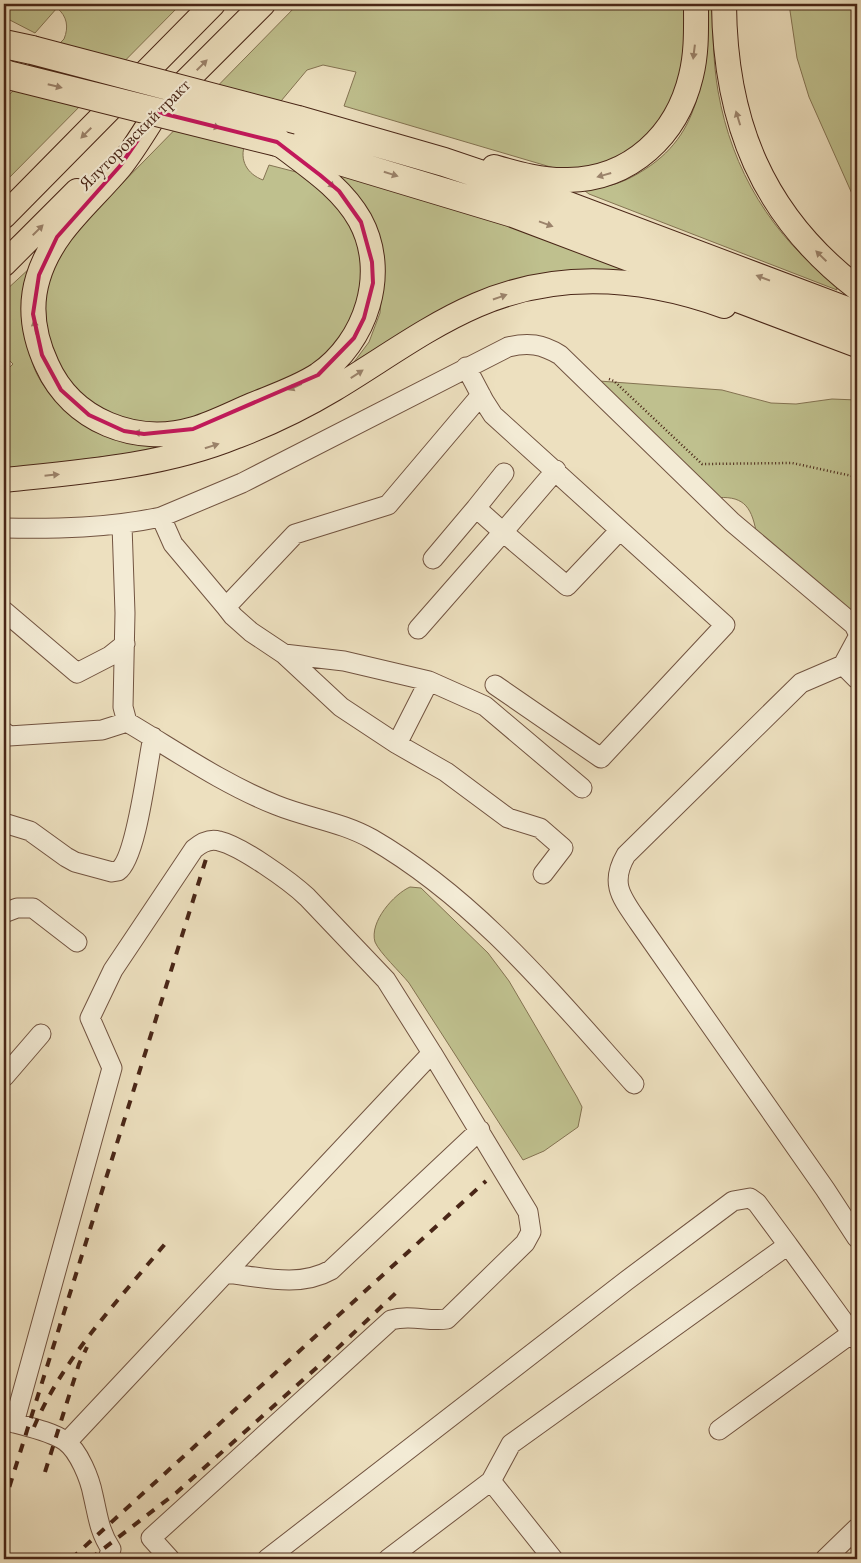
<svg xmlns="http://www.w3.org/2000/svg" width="861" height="1563" font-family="'EB Garamond',serif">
	<rect width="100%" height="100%" fill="#ede0bf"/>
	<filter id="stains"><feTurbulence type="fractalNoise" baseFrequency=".004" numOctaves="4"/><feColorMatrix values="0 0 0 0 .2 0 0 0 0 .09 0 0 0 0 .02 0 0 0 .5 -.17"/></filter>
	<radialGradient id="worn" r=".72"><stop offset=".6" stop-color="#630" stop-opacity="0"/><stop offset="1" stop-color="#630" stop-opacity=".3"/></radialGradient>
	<path fill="#bfc08e" stroke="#847352" d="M4,4H181L4,183V100L64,39C69,27 67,16 57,8L35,33L4,17Z
		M298,4H686V34L679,85L657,128L617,159L586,168H554L344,106L356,72L323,65L307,70L245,144C239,160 247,174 263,180L269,165L300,173L342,207L362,252L360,299L338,344L303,372L207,414L166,424L127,421L89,403L64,374L49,341L45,317L46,288L59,252L98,208Z
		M708,4H712C713,33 713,62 718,91C732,171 772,236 836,285L837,290L589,194L585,191C591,186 599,187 607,186C618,184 629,179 639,173C706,134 703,71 708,4Z
		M789,4H857V205L809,97L797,58Z
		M337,173L506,224L630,271L599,270L427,317L354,362L369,342L380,313L384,268L347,185Z
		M31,267C31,296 28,327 31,356C35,387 76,425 104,435C120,441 138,442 154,445V450L4,470V373L13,364L4,355V292Z
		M599,381L722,390L771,403L796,404L832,399L857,400V613L845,607L756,531C751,505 742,495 714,498Z
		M410,887L421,888L488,953L509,981L577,1097L582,1107L578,1127L544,1151L523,1160C485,1101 447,1042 409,983C401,973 379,952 375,942C369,922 394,894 410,887Z"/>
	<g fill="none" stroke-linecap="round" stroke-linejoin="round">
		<defs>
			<path id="minor" d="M466,367L484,401L493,415L620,530L567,586L503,532L556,470
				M476,508L504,473
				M161,517L242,483L508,347C528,342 542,344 560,355L732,522L854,625L857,631
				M122,525L125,613L123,707L127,722C176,751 223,784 276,805C308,818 342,822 372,839C477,900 554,995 634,1084
				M4,528C57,529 109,528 161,517L173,544L226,607L295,534L388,505L481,395
				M226,607L233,616L251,632L284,654L344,661L429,681L397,744L341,707L284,654
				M4,611L77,673L110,656L125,644
				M418,629L503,532L476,508L433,559
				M857,639L843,665L801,683L626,855C609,884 622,898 639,923L825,1189L857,1238
				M843,665L857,679
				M429,681L485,706L582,788
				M495,685L601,758L725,625L620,530
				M4,732L9,736L102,730L127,722
				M397,744L446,772L508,818L540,828L563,848L543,874
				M4,823L30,831L66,857L75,862L112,872L118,871C137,858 147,764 153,737
				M4,913L17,908H33L77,942
				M4,1077L41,1034
				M788,1245L857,1340
				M226,1273C261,1277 299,1288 331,1270L480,1130
				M4,1420C23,1426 49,1430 65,1441C79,1451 90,1479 93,1495C98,1516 99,1531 111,1549L108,1559
				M14,1423L112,1068L90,1018L113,970L194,849C201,843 209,838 219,841C241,846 290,881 307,897L386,980L432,1053L67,1442
				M719,1430L852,1333
				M491,1481L553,1559
				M170,1559L151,1538L391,1320C410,1314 428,1322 447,1319L525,1243L531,1232L528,1212L432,1053
				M267,1559L626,1281L733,1201L750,1198L757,1203L788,1245L511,1444L491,1481L388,1559
				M825,1559L857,1528"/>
			<path id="major" d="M724,4C725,122 762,215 857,288
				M167,100L263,4
				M160,107C147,127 135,148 120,167C90,203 52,231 38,278C29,307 34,337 47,365C72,421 136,446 194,429C214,423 233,413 252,405C274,396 298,388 318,375C366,342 389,273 360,220C342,188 311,168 282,146
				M494,167C518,174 543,181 568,180C631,179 677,135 691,76C697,52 696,28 696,4
				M4,216L213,4
				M4,264L77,191
				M4,480C82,472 164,466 237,436C271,423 304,407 334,389C381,361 426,327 477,305C558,270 643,277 724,306"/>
			<path id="highway" d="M4,44L32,50
				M298,120L444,162L518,187L857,315
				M277,142L513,213L857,343"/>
		</defs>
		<use href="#minor" stroke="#725441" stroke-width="21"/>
		<use href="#major" stroke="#492617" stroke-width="26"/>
		<use href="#highway" stroke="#492617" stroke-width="30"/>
		<path stroke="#492617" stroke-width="2.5" stroke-dasharray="1 2.5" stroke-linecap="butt" d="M609,379L614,381L702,464L792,463L857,477"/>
		<use href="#minor" stroke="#f3ebd5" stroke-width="19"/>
		<use href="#major" stroke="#ede0bf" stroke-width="24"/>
		<use href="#highway" stroke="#ede0bf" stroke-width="28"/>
		<path stroke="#492617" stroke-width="4" stroke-dasharray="9 9" stroke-linecap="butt" d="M34,1427C64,1356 120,1299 169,1239
			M45,1472L79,1364L87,1347
			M4,1504L206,859
			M71,1559L486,1181
			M90,1559L176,1493L322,1363L400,1289"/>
		<defs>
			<path id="highway-bridge" d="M32,50L298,120
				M8,75L277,142"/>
		</defs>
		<use href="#highway-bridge" stroke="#492617" stroke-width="30" stroke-linecap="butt"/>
		<use href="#highway-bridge" stroke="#ede0bf" stroke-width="28"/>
	</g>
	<defs><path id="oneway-solid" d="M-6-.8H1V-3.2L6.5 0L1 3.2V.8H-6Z" transform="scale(1.25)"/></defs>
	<g fill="#9b836b">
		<use href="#oneway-solid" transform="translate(694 52) rotate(97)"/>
		<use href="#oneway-solid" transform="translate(202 65) rotate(-45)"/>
		<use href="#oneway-solid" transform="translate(55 86) rotate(14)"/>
		<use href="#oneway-solid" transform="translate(738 118) rotate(-107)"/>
		<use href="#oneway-solid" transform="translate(213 126) rotate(14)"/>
		<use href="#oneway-solid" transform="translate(86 133) rotate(135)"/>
		<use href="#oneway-solid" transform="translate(391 174) rotate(17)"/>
		<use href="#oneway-solid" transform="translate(604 175) rotate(164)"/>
		<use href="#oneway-solid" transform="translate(329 183) rotate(41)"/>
		<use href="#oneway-solid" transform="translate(546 224) rotate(20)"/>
		<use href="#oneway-solid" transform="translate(38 230) rotate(-45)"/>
		<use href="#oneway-solid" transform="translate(821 256) rotate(-136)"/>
		<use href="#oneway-solid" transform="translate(763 278) rotate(-159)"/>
		<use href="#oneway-solid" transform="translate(500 297) rotate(-19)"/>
		<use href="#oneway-solid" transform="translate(35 327) rotate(-99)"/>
		<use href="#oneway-solid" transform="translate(357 374) rotate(-33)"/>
		<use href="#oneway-solid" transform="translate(295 387) rotate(156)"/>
		<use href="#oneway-solid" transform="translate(141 433) rotate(-175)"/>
		<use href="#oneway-solid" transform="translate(212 446) rotate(-18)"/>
		<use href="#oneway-solid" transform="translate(52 475) rotate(-6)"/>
	</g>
	<path fill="none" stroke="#c2185b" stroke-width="4" stroke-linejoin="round" d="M157,112L277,142L320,175L339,191L361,222L372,262L373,283L364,318L354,338L318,375L193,429L144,434L124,431L89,415L61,390L42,355L33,314L39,275L57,237L120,166Z"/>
	<g text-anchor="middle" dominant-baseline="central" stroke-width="4.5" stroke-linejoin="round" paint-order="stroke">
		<g font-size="18" fill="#492617" stroke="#f3ebd5">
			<text transform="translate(134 134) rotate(-45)">Ялуторовский тракт</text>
		</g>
	</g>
	<rect width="861" height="1563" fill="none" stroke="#ede0bf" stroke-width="20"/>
	<rect x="5" y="5" width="851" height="1553" fill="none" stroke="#492617" stroke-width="2.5"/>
	<rect x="10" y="10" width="841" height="1543" fill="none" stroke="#492617"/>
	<rect width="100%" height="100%" filter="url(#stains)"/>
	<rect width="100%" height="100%" fill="url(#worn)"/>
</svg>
